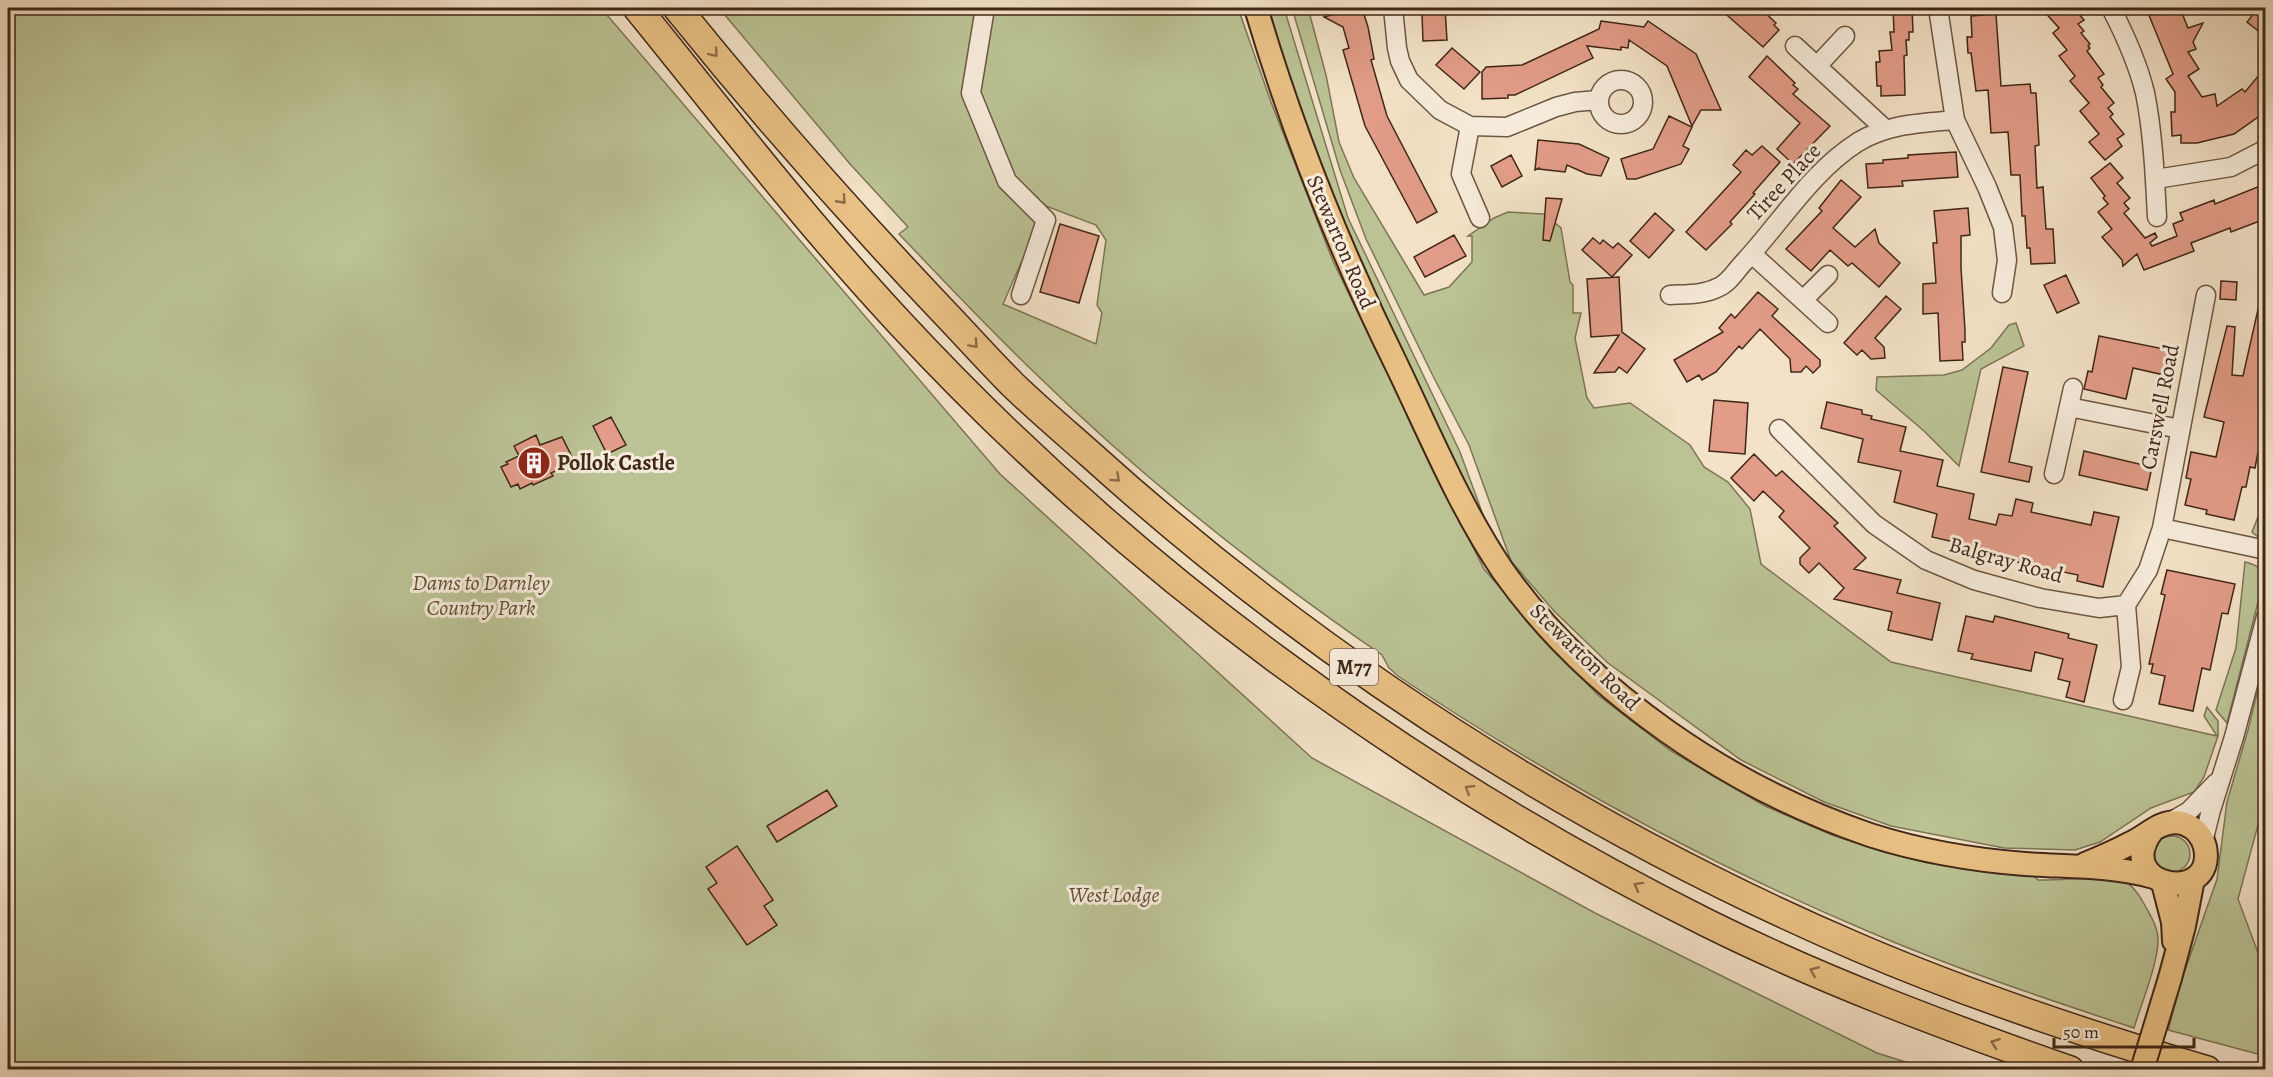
<svg xmlns="http://www.w3.org/2000/svg" width="2273" height="1077" font-family="Alegreya,serif">
	<rect width="100%" height="100%" fill="#f3e2c7"/>
	<filter id="stains"><feTurbulence type="fractalNoise" baseFrequency=".00333" numOctaves="4"/><feColorMatrix values="0 0 0 0 .2 0 0 0 0 .09 0 0 0 0 .02 0 0 0 .5 -.17"/></filter>
	<radialGradient id="worn" r=".72"><stop offset=".6" stop-color="#630" stop-opacity="0"/><stop offset="1" stop-color="#630" stop-opacity=".3"/></radialGradient>
	<path fill="#bbc395" stroke="#7e7556" stroke-width="1.5" fill-rule="evenodd" d="M8,8H601L1000,474L1312,758L1595,913L1877,1053L1928,1069H8Z
		M719,8H1238L1271,102L1333,261L1412,425L1484,569L1547,642L1599,696L1671,751L1765,806L1832,835L1884,852L1928,863L1999,874L2033,875L2038,880C2060,881 2101,875 2120,880C2130,882 2138,893 2143,902C2149,913 2158,926 2158,940C2158,964 2141,1004 2134,1028C2044,998 1953,968 1865,930C1702,861 1546,775 1398,676L1389,668L1382,655C1260,571 1142,478 1036,374C989,329 944,281 899,234L908,227L850,164ZM1046,206L1096,225L1106,240L1097,305L1102,313L1096,344L1003,304Z
		M1269,8H1284L1348,218L1460,452L1490,534L1358,260L1294,94Z
		M1292,8H1308L1326,75L1339,142L1354,178L1424,295L1449,287L1472,262V236H1468L1494,218L1508,212L1544,214L1561,228L1570,282L1573,285V313H1581L1575,338L1587,398L1594,408L1630,403L1690,445L1704,467L1728,482L1750,509L1761,564L1891,662L2217,736L2204,716L2207,707L2218,721V736L2204,777L2194,792L2151,808L2100,842L2075,850L2004,848L1891,826L1824,802L1741,760L1608,663L1554,611L1511,561L1469,445L1433,376L1366,239L1340,170Z
		M2016,323L2024,346L1981,369L1959,466L1924,431L1876,390L1877,377L1944,375L1962,370L1991,348L2009,325Z
		M2265,499V536L2264,538L2257,536L2252,532Z
		M2245,562C2257,565 2261,567 2264,579L2227,723L2216,710L2236,648Z
		M2265,661V799L2238,899L2261,961L2265,963V1056L2168,1030L2183,976L2217,879L2227,802L2248,730Z
		M2154 854a18 18 0 1 1 36 0a18 18 0 1 1-36 0Z"/>
	<path fill="#e29c88" stroke="#402717" stroke-width="1.5" d="M1357,8H1362L1368,27L1374,59L1371,60L1387,116L1437,212L1417,223L1365,126L1343,50L1349,48L1343,27L1324,17Z
		M1427,8H1445L1447,40L1423,41L1422,14H1427Z
		M1719,8H1760L1776,23L1774,25L1779,30L1763,47Z
		M1893,8H1912L1913,32H1909V40H1906L1907,55L1904,56L1905,95L1881,96V86H1877L1876,62H1880L1879,51L1892,50L1890,32H1894Z
		M2041,8H2074L2084,20L2078,24L2084,31L2081,33L2090,44L2088,46L2090,48L2087,51L2104,74L2098,78L2103,85L2101,87L2114,103L2108,108L2113,114L2110,117L2124,134L2117,139L2122,146L2105,160L2089,142L2099,134L2080,111L2089,103L2070,81L2075,76L2059,56L2067,50L2053,33L2059,28Z
		M2146,8H2180L2188,28L2203,23L2193,42L2196,49L2188,52L2199,69L2188,76L2202,97L2215,94L2217,106L2242,89L2245,92L2265,68V112L2234,134L2197,143H2181V135L2172,136L2171,112H2175V92L2166,79L2173,74Z
		M2258,8H2265V36L2247,22Z
		M1996,14L2001,86L2030,84L2031,93H2036L2039,145L2035,146L2037,188L2043,187L2046,229H2053L2055,263L2031,264L2030,248H2027L2025,216H2022L2020,175H2011L2008,132L1991,133L1988,90L1976,91L1971,53H1968L1967,37H1972L1971,16Z
		M1601,21L1644,27L1648,21L1696,54L1721,110H1701L1692,126L1667,66L1629,40L1628,48L1621,47V50L1587,46L1593,58L1515,95H1508V98L1482,99V72L1486,67L1522,65L1599,29Z
		M1452,48L1480,72L1464,89L1436,65Z
		M1767,56L1795,83L1793,85L1798,89L1793,94L1830,126L1793,164L1777,149L1800,123L1749,77Z
		M1669,116L1692,127L1683,146L1689,149L1681,164L1636,179H1627L1621,159L1653,149Z
		M1538,140L1579,144L1609,158L1601,176L1587,174L1567,165L1565,172L1539,169V168L1535,170Z
		M1762,146L1780,162L1753,193L1755,194L1730,222L1732,224L1706,250L1686,232L1741,172L1733,165L1746,150L1752,155Z
		M1956,152L1958,177L1902,181L1903,186L1868,188L1866,164L1883,163V160L1908,158V155Z
		M1511,155L1522,176L1502,187L1491,166Z
		M2110,163L2123,178L2117,183L2130,198L2124,203L2129,209L2124,213L2145,238L2155,233L2157,237L2150,243L2152,246L2177,236L2173,224L2183,220L2180,213L2214,200L2215,204L2265,184V219L2231,232L2230,228L2191,243L2194,251L2144,270L2137,254L2123,266L2122,260L2102,237L2112,229L2098,212L2108,204L2103,198L2105,196L2091,178Z
		M1841,180L1861,197L1833,228L1855,247L1875,229L1879,243L1900,263L1879,287L1852,263L1848,266L1830,250L1811,271L1786,249L1822,211L1819,208Z
		M1546,198L1562,199L1550,241L1543,240Z
		M1968,208L1970,235L1961,236V268L1965,330V342H1962L1963,360L1940,361L1938,313L1923,314V284L1936,283L1933,243H1937L1934,211Z
		M1655,213L1674,230L1649,258L1630,241Z
		M1060,224L1099,236L1079,303L1040,292Z
		M1454,235L1466,256L1425,277L1414,257Z
		M1593,238L1600,244L1603,240L1613,248L1618,243L1632,255L1612,277L1582,250Z
		M2066,275L2079,303L2057,313L2044,285Z
		M1619,277L1622,332L1645,349L1627,373L1619,367L1615,372L1594,373L1619,335L1591,337L1587,279Z
		M2221,281L2237,282L2236,300L2220,299Z
		M1758,292L1778,309L1772,316L1820,360V366L1813,373L1806,366L1801,372H1791L1790,359L1760,329L1742,349L1739,346L1716,372L1702,380L1699,375L1687,382L1674,360L1723,332L1719,328L1731,314L1735,318Z
		M1886,296L1901,309L1875,338L1884,347L1885,358L1871,359L1862,350L1857,355L1844,343Z
		M2259,305H2265V400L2262,415L2265,416L2255,468L2250,467L2246,487H2242L2234,520L2206,514L2207,510L2185,505L2191,479L2186,478L2191,452L2216,457L2224,422L2204,417L2227,326L2235,327L2232,375L2243,376Z
		M2099,336L2179,352L2173,377L2133,368L2126,399L2084,389L2088,371L2092,372Z
		M2003,367L2028,372L2009,462L2032,467L2029,482L1981,472Z
		M1714,400L1748,403L1745,454L1709,451Z
		M1827,402L1862,410V414L1872,416L1871,419L1906,427L1900,451L1943,460L1937,486L1974,494L1969,519L1996,525L1999,514L2012,516L2016,499L2033,503L2031,512L2091,525L2094,512L2119,517L2103,587L2077,581L2078,575L2017,562L1997,556L1998,552L1932,537L1937,514L1894,502L1901,471L1858,462L1863,439L1821,428Z
		M611,417L626,445L607,454L593,426Z
		M536,435L540,445L562,437L572,457L561,462L564,467L551,473L553,476L533,485L532,483L520,489L518,484L511,487L501,467L508,464L506,462L519,456L514,446Z
		M2084,451L2152,467L2147,490L2079,475Z
		M1754,454L1776,476L1782,471L1838,523L1834,526L1866,558L1854,569L1901,580L1897,593L1940,603L1932,640L1888,630L1892,612L1834,599L1844,588L1819,563L1809,573L1800,564V558L1810,548L1779,517L1784,511L1763,491L1754,501L1731,478Z
		M2167,570L2235,584L2228,614L2222,613L2210,670L2202,668L2193,711L2159,704L2165,676L2151,673L2153,664H2149L2165,595L2161,594Z
		M1966,616L1993,622L1995,616L2069,634L2068,638L2097,645L2084,702L2066,697L2070,682L2058,679L2063,659L2035,652L2031,671L1971,659L1973,654L1958,651Z
		M827,790L837,806L777,842L767,826Z
		M737,846L773,900L764,906L777,925L747,945L708,889L717,883L706,867Z"/>
	<g fill="none" stroke-linecap="round" stroke-linejoin="round">
		<defs>
			<path id="minor" d="M985,8L971,93L1007,181L1046,220L1021,295
				M1393,8L1397,48L1400,61L1409,80L1440,110L1470,126L1507,127L1556,107L1575,102L1598,100
				M1938,8L1955,120L1987,187L2003,227L2007,260L2002,293
				M2111,8C2125,35 2138,64 2145,93C2153,132 2155,178 2157,217
				M1795,46L1885,129
				M1817,66L1845,36
				M1599 102a22 22 0 1 1 44 0a22 22 0 1 1-44 0Z
				M1470,126L1461,174L1480,218
				M2156,179L2231,167L2266,149
				M1752,254L1828,323
				M1670,295C1686,294 1704,295 1719,287C1729,283 1737,269 1745,261C1782,221 1811,172 1858,142C1888,124 1921,123 1955,120
				M1803,300L1828,275
				M2069,407L2180,429
				M1779,429L1874,524L1926,560L1974,580L2040,598L2099,608L2126,605L2148,570L2162,528L2266,550
				M2054,474L2073,388
				M2162,528L2206,295
				M2123,700L2131,667L2126,605
				M2170,822L2189,811L2216,783
				M2203,842L2211,810L2234,737L2266,617"/>
			<path id="major" d="M1256,8C1293,133 1341,253 1399,370C1431,437 1461,509 1503,571C1588,692 1731,788 1870,835C1920,851 1973,860 2025,864C2071,867 2108,865 2154,877
				M2085,864C2100,858 2116,851 2131,843C2142,838 2152,829 2162,825C2170,822 2177,821 2185,824C2195,828 2202,836 2205,847C2217,906 2111,888 2152,831
				M2163,883L2173,922L2174,941
				M2170,978L2184,926L2193,879"/>
			<path id="highway" d="M637,8C723,114 806,222 899,322C1128,569 1406,773 1707,923C1824,981 1947,1027 2070,1070
				M677,8C761,112 849,212 941,309C965,334 988,360 1013,385C1038,409 1065,432 1091,455C1318,660 1576,826 1857,947C1971,996 2089,1035 2207,1070"/>
		</defs>
		<use href="#minor" stroke="#6d5643" stroke-width="21"/>
		<use href="#major" stroke="#402717" stroke-width="26"/>
		<use href="#highway" stroke="#402717" stroke-width="30"/>
		<use href="#minor" stroke="#f7ecdb" stroke-width="18"/>
		<use href="#major" stroke="#eac184" stroke-width="22"/>
		<use href="#highway" stroke="#eac184" stroke-width="27"/>
		<defs>
			<path id="major-bridge" d="M2142,1070L2170,978"/>
		</defs>
		<use href="#major-bridge" stroke="#402717" stroke-width="26" stroke-linecap="butt"/>
		<use href="#major-bridge" stroke="#eac184" stroke-width="22"/>
	</g>
	<defs><path id="oneway-chevron" d="M-2-3.5L2.5 0L-2 3.5" fill="none" stroke-width="1.6" stroke-linecap="round" stroke-linejoin="round" transform="scale(1.5)"/></defs>
	<g stroke="#8c6c48">
		<use href="#oneway-chevron" transform="translate(714 53) rotate(50)"/>
		<use href="#oneway-chevron" transform="translate(842 200) rotate(48)"/>
		<use href="#oneway-chevron" transform="translate(974 344) rotate(47)"/>
		<use href="#oneway-chevron" transform="translate(1116 478) rotate(42)"/>
		<use href="#oneway-chevron" transform="translate(1469 789) rotate(-149)"/>
		<use href="#oneway-chevron" transform="translate(1638 886) rotate(-151)"/>
		<use href="#oneway-chevron" transform="translate(1814 971) rotate(-157)"/>
		<use href="#oneway-chevron" transform="translate(1995 1043) rotate(-160)"/>
	</g>
	<defs>
		<symbol id="building-disc" viewBox="-11 -11 22 22"><circle r="9.5" fill="#8f2418" stroke="#f7ecdb"/><path d="M-4-6H4V6H1V3H-1V6H-4ZM-2.5-4.3h1.7v1.8h-1.7ZM.8-4.3h1.7v1.8H.8ZM-2.5-1h1.7V.8h-1.7ZM.8-1h1.7V.8H.8Z" fill="#fff"/></symbol>
	</defs>
	<g fill-rule="evenodd">
		<use href="#building-disc" x="515" y="444" width="38" height="38"/>
	</g>
	<g text-anchor="middle" dominant-baseline="central" stroke-width="6" stroke-linejoin="round" paint-order="stroke">
		<rect fill="#f7ecdb" stroke="#776252" stroke-width="1.5" x="1330" y="649" width="48" height="36" rx="4.5"/>
		<g font-size="21" font-weight="bold" fill="#402717">
			<text x="1354" y="667">M77</text>
		</g>
		<g font-size="22" fill="#402717" stroke="#f7ecdb">
			<text transform="translate(1784 182) rotate(-47)">Tiree Place</text>
			<text transform="translate(1341 242) rotate(67)">Stewarton Road</text>
			<text transform="translate(2160 407) rotate(-79)">Carswell Road</text>
			<text transform="translate(2006 560) rotate(16)">Balgray Road</text>
			<text transform="translate(1585 657) rotate(44)">Stewarton Road</text>
		</g>
		<g font-size="22" font-weight="bold" fill="#402717" stroke="#f7ecdb" text-anchor="start">
			<text x="557" y="463">Pollok Castle</text>
		</g>
		<g font-size="22" font-style="italic" fill="#5f4e36" stroke="#f7ecdb">
			<text x="481" y="583">Dams to Darnley<tspan x="481" dy="25">Country Park</tspan></text>
			<text x="1114" y="895">West Lodge</text>
		</g>
	</g>
	<rect width="2273" height="1077" fill="none" stroke="#f3e2c7" stroke-width="30"/>
	<rect x="9" y="9" width="2255" height="1059" fill="none" stroke="#402717" stroke-width="3"/>
	<rect x="15" y="15" width="2243" height="1047" fill="none" stroke="#402717" stroke-width="1.5"/>
	<path d="M2054 1038v9h140v-9" fill="none" stroke="#402717" stroke-width="3"/>
	<text x="2063" y="1038" font-size="18" fill="#402717" stroke="#f7ecdb" stroke-width="4.5" paint-order="stroke">50 m</text>
	<rect width="100%" height="100%" filter="url(#stains)"/>
	<rect width="100%" height="100%" fill="url(#worn)"/>
</svg>
